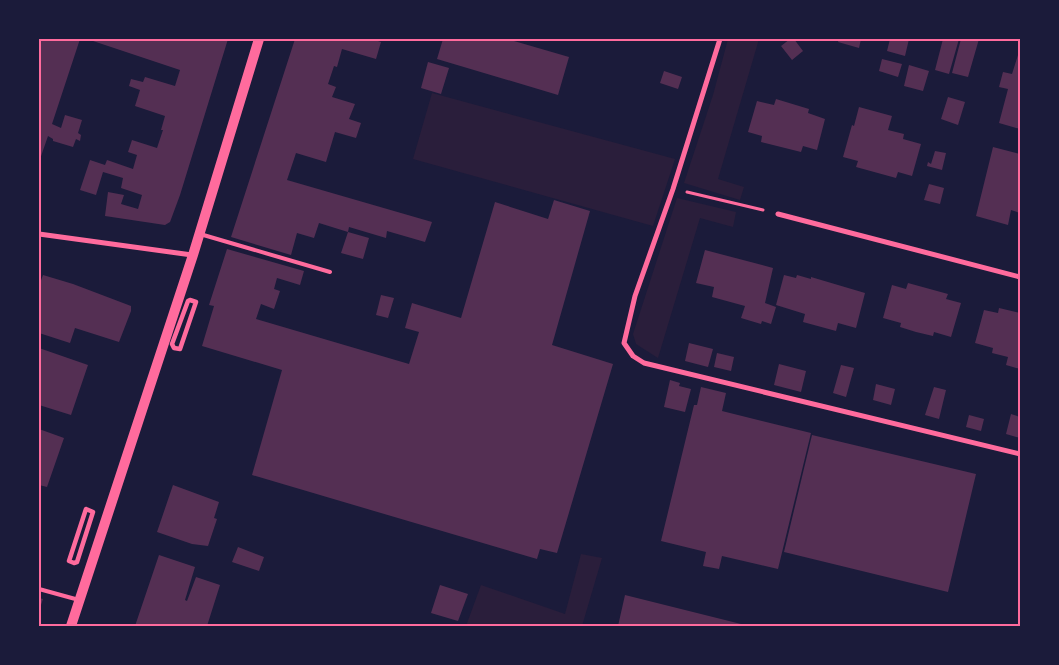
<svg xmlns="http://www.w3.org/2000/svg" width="1059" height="665" font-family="Jost,sans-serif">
	<rect width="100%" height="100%" fill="#1b1b3a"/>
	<path fill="#2a1e3b" d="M728,39H759L718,179L744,187L740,200L684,183L713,95Z
		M432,93L675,159L653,226L413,159Z
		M677,198L736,212L733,227L700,218L658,358L636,344L633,334Z
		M581,554L602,558L582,626H466L481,585L565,614Z"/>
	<path fill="#542f53" d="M39,39H80L52,124L61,128L65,115L82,120L78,133L81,135L80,141L76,139L73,147L53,141V139L48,136L39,162Z
		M87,39H228L180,195L170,222L165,225L105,216L108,192L124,195L121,204L138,209L142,195L121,188L123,178L103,172L96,195L80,190L90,160L105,165L107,160L133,169L137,155L128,152L132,140L157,148L163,130H161L165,116L135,106L140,90L129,86L131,79L143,82L145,77L175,86L180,70Z
		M295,39H372L381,42L376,59L342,49L337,67L334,66L328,84L336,87L332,97L355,104L349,119L361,123L356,138L335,132L326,162L296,153L287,180L432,222L425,242L387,231L386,238L349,227L348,232L369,238L363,259L341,253L348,232L319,223L314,238L297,233L291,255L231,237Z
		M443,39H507L569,57L558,95L437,59Z
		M790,39H794L803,51L792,60L781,46Z
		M839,39H861L859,48L838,42Z
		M890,39H909L905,56L887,51Z
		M943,39H959L949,74L935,70Z
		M961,39H979L968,77L952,73Z
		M1018,55L1020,56V129L999,123L1008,89L999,87L1003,72L1012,74Z
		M882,59L902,64L898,77L879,71Z
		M428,62L449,68L441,94L421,88Z
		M909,65L929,71L923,91L904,86Z
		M664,71L682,77L678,89L660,83Z
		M948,97L965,102L958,125L941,119Z
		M776,99L809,109L808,113L825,119L817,150L803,146L801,152L761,142L762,136L748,132L757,101L774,105Z
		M859,107L892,116L888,130L904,134L903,139L921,144L912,176L898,172L896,178L856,167L858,161L843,157L852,125L854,126Z
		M993,147L1020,154V213L1011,210L1008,225L976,216Z
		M935,151L946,153L942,170L927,166L928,162L931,164Z
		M929,184L944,188L940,204L924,200Z
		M554,200L590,211L552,345L613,364L557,553L540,549L537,559L252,475L282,370L202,346L214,306L209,305L227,249L304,271L300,285L277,278L274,289L280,291L274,309L261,304L256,319L409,364L419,332L405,328L412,303L461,318L495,202L548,219Z
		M705,250L773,268L765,303L776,307L771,324L762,321L761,324L741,318L745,306L712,297L714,287L696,283Z
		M43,275L73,284L131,306V311L119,342L75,328L70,343L39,333V283H40Z
		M784,275L796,278L797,275L811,279V277L865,293L856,328L838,323L836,331L803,322L805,314L776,305Z
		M908,283L948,294L946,299L961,303L951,337L934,332L933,336L916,332L900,327L901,323L883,318L892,285L906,289Z
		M381,295L394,298L388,318L376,315Z
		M999,308L1020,313V369L1006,365L1008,357L992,353L993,348L975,343L984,310L998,313Z
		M689,343L713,349L708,367L685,361Z
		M39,348L88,365L71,415L39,405Z
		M717,353L734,357L731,371L714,367Z
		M779,364L806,371L801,392L774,385Z
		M841,365L854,368L846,397L833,393Z
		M670,380L680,383L679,386L691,389L685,412L664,407Z
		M876,384L895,389L891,405L873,400Z
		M701,387L726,393L722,411L811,433L778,569L722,556L719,569L703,566L706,552L661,541L694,405H697Z
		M934,387L946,390L939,419L925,415Z
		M1011,414L1020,417V438L1006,434Z
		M969,415L984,419L981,431L966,427Z
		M39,429L64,438L47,487L39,485Z
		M812,435L976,474L948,592L784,552Z
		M173,485L219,502L214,518L217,519L208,546L192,544L157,532Z
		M238,547L264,557L259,571L232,562Z
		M159,555L195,567L185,600L187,601L196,577L220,585L207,626H135Z
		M440,585L468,594L458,621L431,613Z
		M625,595L749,626H618Z
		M39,598L43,599L39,611Z"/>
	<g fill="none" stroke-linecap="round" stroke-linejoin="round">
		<path stroke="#ff6b9d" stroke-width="3" d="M687,192L763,210"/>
		<path stroke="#ff6b9d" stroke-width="4" d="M200,234L330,272
			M39,589L79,600"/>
		<path stroke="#ff6b9d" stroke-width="4.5" d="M190,300L196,302L180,349L174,348L172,344L188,301Z
			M86,509L93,512L77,562L74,563L69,561Z"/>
		<path stroke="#ff6b9d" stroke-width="5" d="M720,39L673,189L635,296L624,343L633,356L644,363L1020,454
			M778,214L1020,277
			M39,234L192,255"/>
		<path stroke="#ff6b9d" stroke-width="10" d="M71,626L193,255L259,39"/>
	</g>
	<rect width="1059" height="665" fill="none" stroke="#1b1b3a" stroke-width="80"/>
	<rect x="40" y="40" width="979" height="585" fill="none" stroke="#ff6b9d" stroke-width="2"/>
</svg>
